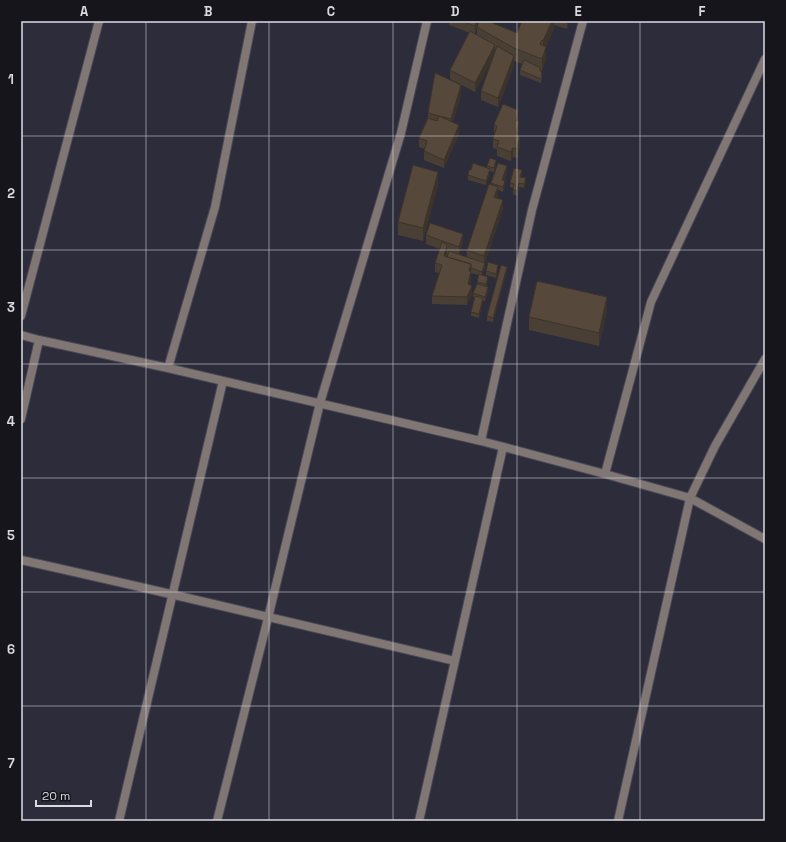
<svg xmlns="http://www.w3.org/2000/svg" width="786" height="842" font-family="'Space Grotesk',sans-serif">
	<rect width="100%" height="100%" fill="#2d2c3b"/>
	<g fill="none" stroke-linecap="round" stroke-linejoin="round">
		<defs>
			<path id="minor" d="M21,316L99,21
				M21,335L39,340L168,368L481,441L605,474L690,498L765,539
				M168,368L215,207L252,21
				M21,419L39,340
				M481,441L532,210L583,21
				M605,474L651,302L765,59
				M21,560C166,592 310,627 455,661
				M119,821L223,381
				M217,821L268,618L320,403L401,133L427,21
				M419,821L503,447
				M618,821L690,498L715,446L765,359"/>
		</defs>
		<use href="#minor" stroke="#494856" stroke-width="10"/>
		<use href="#minor" stroke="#807674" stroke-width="8"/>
	</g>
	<path fill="#4a3f34" d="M449,21H478L475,34L477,35V27L517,33L522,21H569L567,29L554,25V28L546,47V60L541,72L542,78L541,83L520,75V70L522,64L514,61V65L498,107L481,100V91L491,62L475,92L450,79V70L470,33L449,25Z
		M461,94L453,122L459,134L444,168L424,160V151L425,149L419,147V138L428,118V113Z
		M518,119L519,129L518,135L520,145L517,158L513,157L511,161L497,156V149L493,148V139L495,133H494V124Z
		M496,165L494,172L490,171L486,185L468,180V175L487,168V166Z
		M507,170L504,181L505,186L503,192L498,190V196L497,198L503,209L485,263V268L482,275L488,281L486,287L488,292L485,301H483L479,318L471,316V312L475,298L473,297V293L477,284L479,275L471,273V280L470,285L472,295L467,305L432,304V296L439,273L435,272V263L440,249L426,244V235L463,243L459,255L467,257V250L491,185V183Z
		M522,174L521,177L526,183L524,188L519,187L517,196L513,194V188L510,187V183Z
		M438,185L423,241L398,235V222Z
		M498,269L496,278L486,275V271Z
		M507,271L493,322L487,321V316Z
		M607,310L599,346L529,330V317Z"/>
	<path fill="#3c332a" d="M476,21H478L475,34V26Z
		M552,21H554V28L543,54V41Z
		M567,21H569L567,29Z
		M495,45V54L475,92V83Z
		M546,47V60L542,72V59Z
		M514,56V65L498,107V98Z
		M461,85V94L451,128V119Z
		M518,110V119L516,129V121Z
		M519,121V129L516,143V134Z
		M459,125V134L444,168V160Z
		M520,137V145L517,158V149Z
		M513,148V157L511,161V152Z
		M496,160V165L494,172V168Z
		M507,166V170L502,185V180Z
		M490,169V173L486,185V181Z
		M438,172V185L423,241V228Z
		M526,178V183L524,188V184Z
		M505,181V186L503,192V187Z
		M519,183V187L517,196V191Z
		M498,187V196L494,206V197Z
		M503,200V209L485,263V268L482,276V272L484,265V256Z
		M463,234V243L459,256V247Z
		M447,245V253L444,265V256Z
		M471,264V280L468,293L472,286V295L467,305V297L469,271Z
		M498,265V269L496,278V274Z
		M507,267V271L493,322V318Z
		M488,277V281L486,288V284Z
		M488,287V292L485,301V297Z
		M607,297V310L599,346V333Z
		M483,298V302L479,318V314Z"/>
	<path fill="#56493c" stroke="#3c332a" d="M462,21H476L475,26Z
		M479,21H488L517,33L522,21H552L543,41L542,40L540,44L546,47L542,59L514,48L477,27Z
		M470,31L495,45L475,83L450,70Z
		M497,46L514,56L498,98L481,91Z
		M524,60L539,67L542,74L541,79L520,70Z
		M435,73L461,85L451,119L428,113Z
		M503,104L518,110L516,121H519L516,134L520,137L517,149L513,148L511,152L497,147L499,141L493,139L497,126L494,124Z
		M439,116L459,125L444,160L424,151L427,141L419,138L428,118L437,121Z
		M490,158L496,160L494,168L487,166Z
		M473,163L490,169L486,181L468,175L469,170H471Z
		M498,163L507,166L502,180L505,181L503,187L491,183Z
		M413,165L438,172L423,228L398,222Z
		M514,168L522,170L520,177L526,178L524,184L519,183L517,191L513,190L514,184L510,183Z
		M489,184L498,187L494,197L503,200L484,256L467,250Z
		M430,223L463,234L459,247L426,235Z
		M442,242L447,245L444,256L471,264L469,271H471L468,284L472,286L467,297L432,296L442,265L435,263Z
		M449,251L485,263L482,272L471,268V264L447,257Z
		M488,262L498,265L496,274L486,271Z
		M501,265L507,267L493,318L487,316Z
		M479,274L488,277L486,284L477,282Z
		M537,281L607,297L599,333L529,317Z
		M477,284L488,287L485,297L473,293Z
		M475,296L483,298L479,314L471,312Z"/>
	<path fill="none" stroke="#dadae4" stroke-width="1" stroke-opacity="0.55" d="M146,21V821M269,21V821M393,21V821M517,21V821M640,21V821M21,136H765M21,250H765M21,364H765M21,478H765M21,592H765M21,706H765"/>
	<rect width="786" height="842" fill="none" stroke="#16151c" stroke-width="44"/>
	<path d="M36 800v6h55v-6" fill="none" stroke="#dadae4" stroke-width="2"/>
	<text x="42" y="800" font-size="12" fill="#dadae4" stroke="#16151c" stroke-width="3" paint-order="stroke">20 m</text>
	<rect x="22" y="22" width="742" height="798" fill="none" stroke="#dadae4" stroke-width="1.5"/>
	<g font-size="13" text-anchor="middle" font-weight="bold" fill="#dadae4">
		<text x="84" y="16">A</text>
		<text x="208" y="16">B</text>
		<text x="331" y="16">C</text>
		<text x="455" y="16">D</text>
		<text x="578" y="16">E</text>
		<text x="702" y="16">F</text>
		<text x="11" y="84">1</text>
		<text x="11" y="198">2</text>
		<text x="11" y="312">3</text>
		<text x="11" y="426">4</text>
		<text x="11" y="540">5</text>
		<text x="11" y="654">6</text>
		<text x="11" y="768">7</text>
	</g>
</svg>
